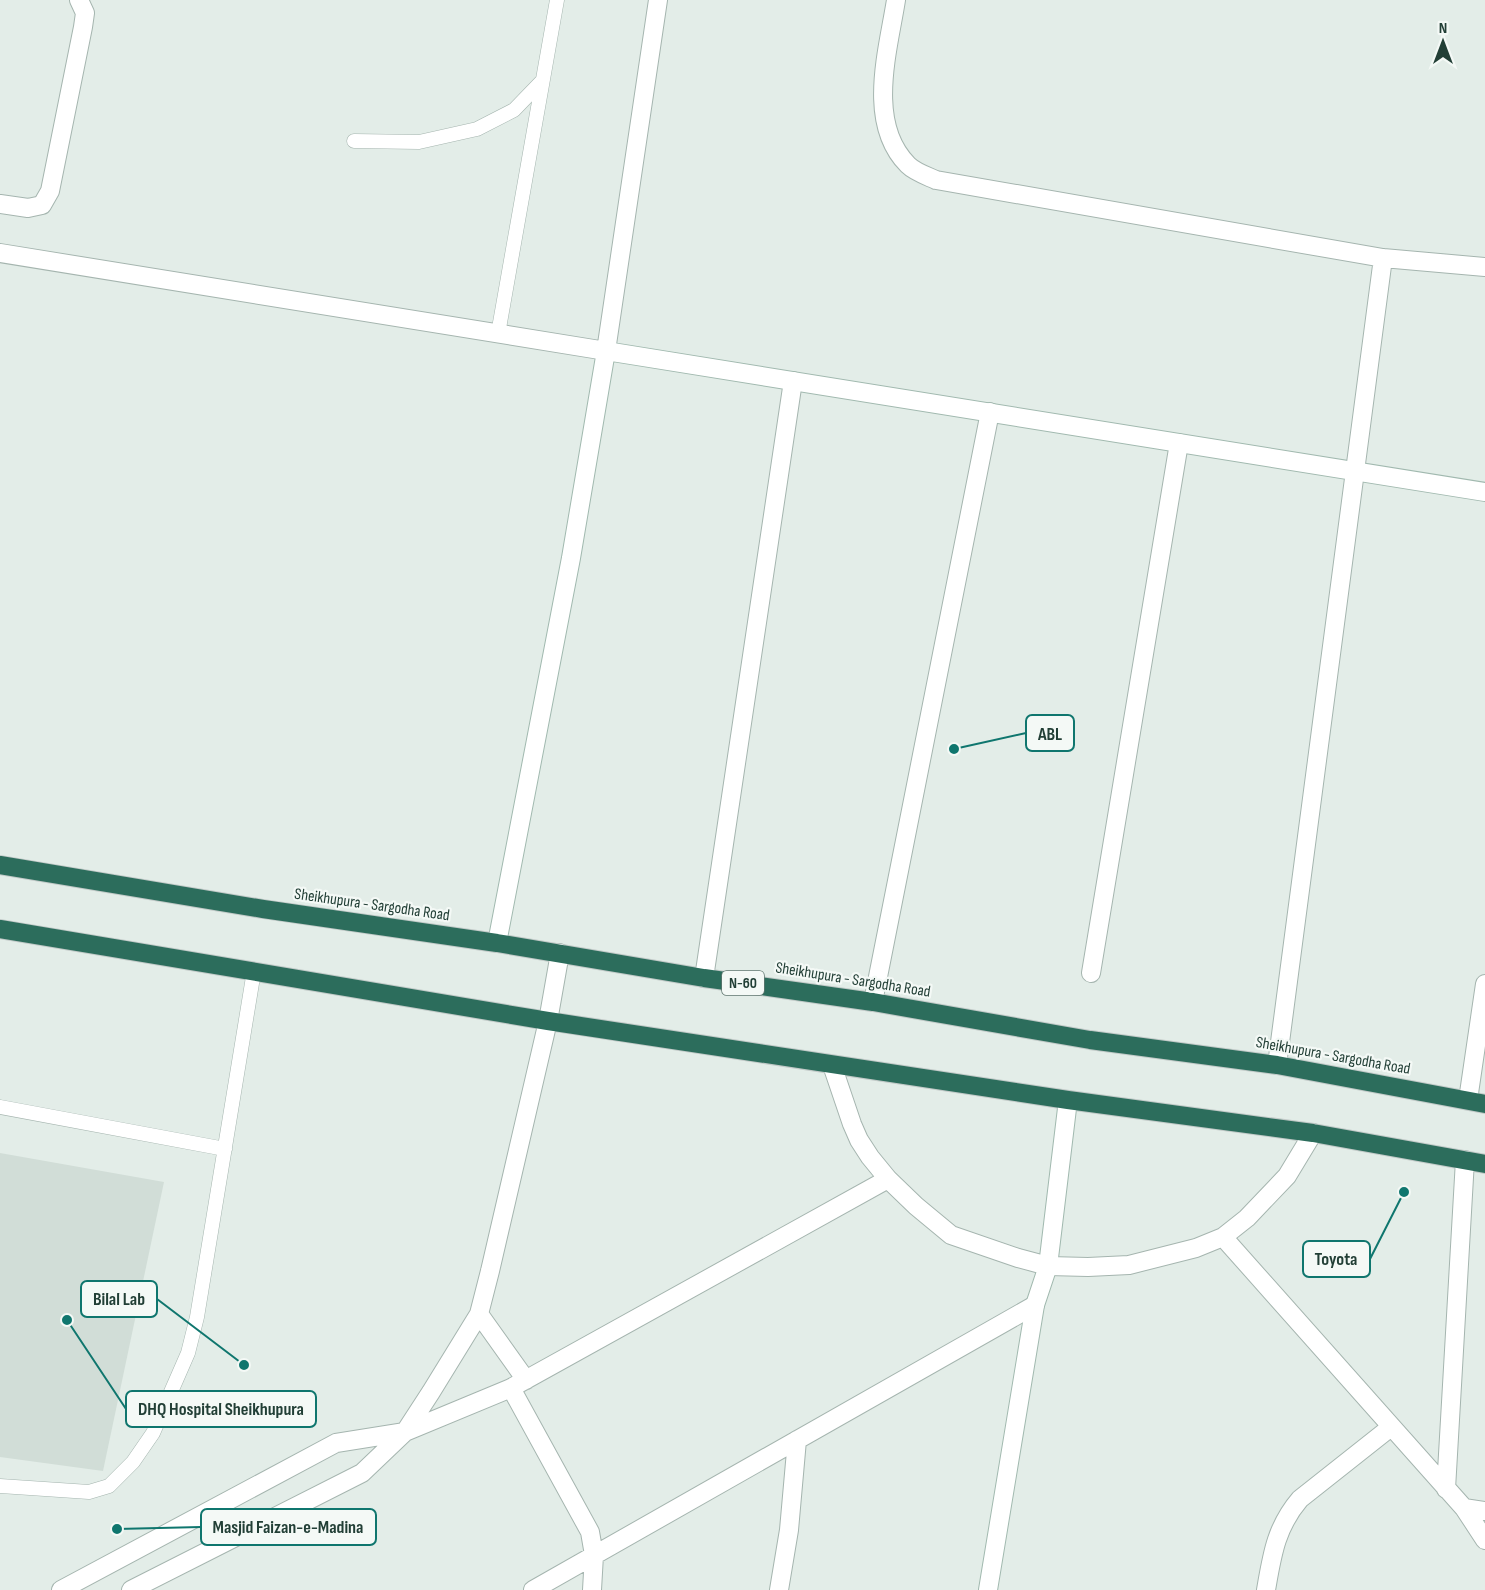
<svg xmlns="http://www.w3.org/2000/svg" width="1485" height="1590" font-family="'Sofia Sans Condensed',sans-serif">
	<rect width="100%" height="100%" fill="#e3ede8"/>
	<path fill="#d1ddd7" d="M0,1153L164,1182L103,1471L0,1457Z"/>
	<g fill="none" stroke-linecap="round" stroke-linejoin="round">
		<defs>
			<path id="lane" d="M354,141L419,142L477,129L514,110L543,80
				M498,334L557,0
				M0,1107L225,1149
				M0,1486L89,1492L109,1486L133,1462L153,1433L188,1353L197,1317L254,971"/>
			<path id="street" d="M896,0C888,51 866,123 908,165C915,172 927,176 936,180L1383,258L1485,267
				M0,204L28,208L42,205L50,191L83,27L85,13L79,0
				M0,253L606,351L658,0
				M1091,973L1179,443
				M704,978L793,381
				M873,1002L990,412
				M832,1065L852,1124L859,1140L870,1157L888,1179L916,1206L951,1235L1018,1258L1048,1266L1088,1267L1129,1265L1196,1248L1223,1237L1247,1218L1287,1176L1313,1133
				M1277,1065L1383,258
				M1468,1100L1485,984
				M1223,1237L1464,1508L1485,1511
				M479,1314L526,1380
				M511,1388L590,1532L594,1555L592,1590
				M1446,1489L1465,1160
				M1464,1508L1485,1540
				M61,1590L336,1443L405,1432L511,1388L888,1179
				M131,1590L362,1473L405,1432L431,1392L479,1314L490,1271L548,1021L560,953
				M533,1590L1035,1305
				M779,1590L789,1530L797,1440
				M1266,1590C1272,1555 1276,1527 1300,1499L1391,1427"/>
			<path id="secondary" d="M497,943L571,558L606,351L1485,492
				M988,1590L1035,1305L1048,1266L1068,1100"/>
			<path id="highway" d="M0,865L263,909L497,943L704,978L873,1002L1090,1040L1277,1065L1485,1104
				M0,929L548,1021L1068,1100L1313,1133L1485,1164"/>
		</defs>
		<use href="#lane" stroke="#a5b5af" stroke-width="15"/>
		<use href="#street" stroke="#a5b5af" stroke-width="20"/>
		<use href="#secondary" stroke="#a1b9af" stroke-width="20"/>
		<use href="#highway" stroke="#c1c9c7" stroke-width="20"/>
		<use href="#lane" stroke="#fff" stroke-width="14"/>
		<use href="#street" stroke="#fff" stroke-width="18"/>
		<use href="#secondary" stroke="#fff" stroke-width="18"/>
		<use href="#highway" stroke="#2c6d5c" stroke-width="18"/>
	</g>
	<g text-anchor="middle" dominant-baseline="central" stroke-width="4.5" stroke-linejoin="round" paint-order="stroke">
		<rect fill="#f4f9f6" stroke="#617770" stroke-width="1.5" x="722" y="971" width="42" height="24" rx="4.5"/>
		<g font-size="15" font-weight="bold" fill="#223f36">
			<text x="743" y="983">N-60</text>
		</g>
		<g font-size="16" fill="#223f36" stroke="#f4f9f6">
			<text transform="translate(372 905) rotate(8)">Sheikhupura - Sargodha Road</text>
			<text transform="translate(853 980) rotate(9)">Sheikhupura - Sargodha Road</text>
			<text transform="translate(1333 1056) rotate(10)">Sheikhupura - Sargodha Road</text>
		</g>
	</g>
	<path fill="none" stroke="#0f766e" stroke-width="2" d="M954 749L1026 733M1404 1192L1370 1259M244 1365L157 1299M67 1320L126 1409M117 1529L201 1527"/>
	<g fill="#0f766e" stroke="#f4f9f6" stroke-width="2">
		<circle cx="954" cy="749" r="6"/>
		<circle cx="1404" cy="1192" r="6"/>
		<circle cx="244" cy="1365" r="6"/>
		<circle cx="67" cy="1320" r="6"/>
		<circle cx="117" cy="1529" r="6"/>
	</g>
	<g fill="#f4f9f6" stroke="#0f766e" stroke-width="2">
		<rect x="1026" y="715" width="48" height="36" rx="6"/>
		<rect x="1303" y="1241" width="67" height="36" rx="6"/>
		<rect x="81" y="1281" width="76" height="36" rx="6"/>
		<rect x="126" y="1391" width="190" height="36" rx="6"/>
		<rect x="201" y="1509" width="175" height="36" rx="6"/>
	</g>
	<g font-size="18" text-anchor="middle" font-weight="bold" fill="#223f36">
		<text x="1050" y="740">ABL</text>
		<text x="1336" y="1265">Toyota</text>
		<text x="119" y="1305">Bilal Lab</text>
		<text x="221" y="1415">DHQ Hospital Sheikhupura</text>
		<text x="288" y="1533">Masjid Faizan-e-Madina</text>
	</g>
	<g transform="translate(1443 42)" stroke="#f4f9f6" stroke-width="4.5" paint-order="stroke">
	<path d="M0-4.5L10 22L0 15L-10 22Z" fill="#223f36"/>
	<text y="-9" font-size="16" font-weight="bold" text-anchor="middle" fill="#223f36">N</text>
	</g>
</svg>
